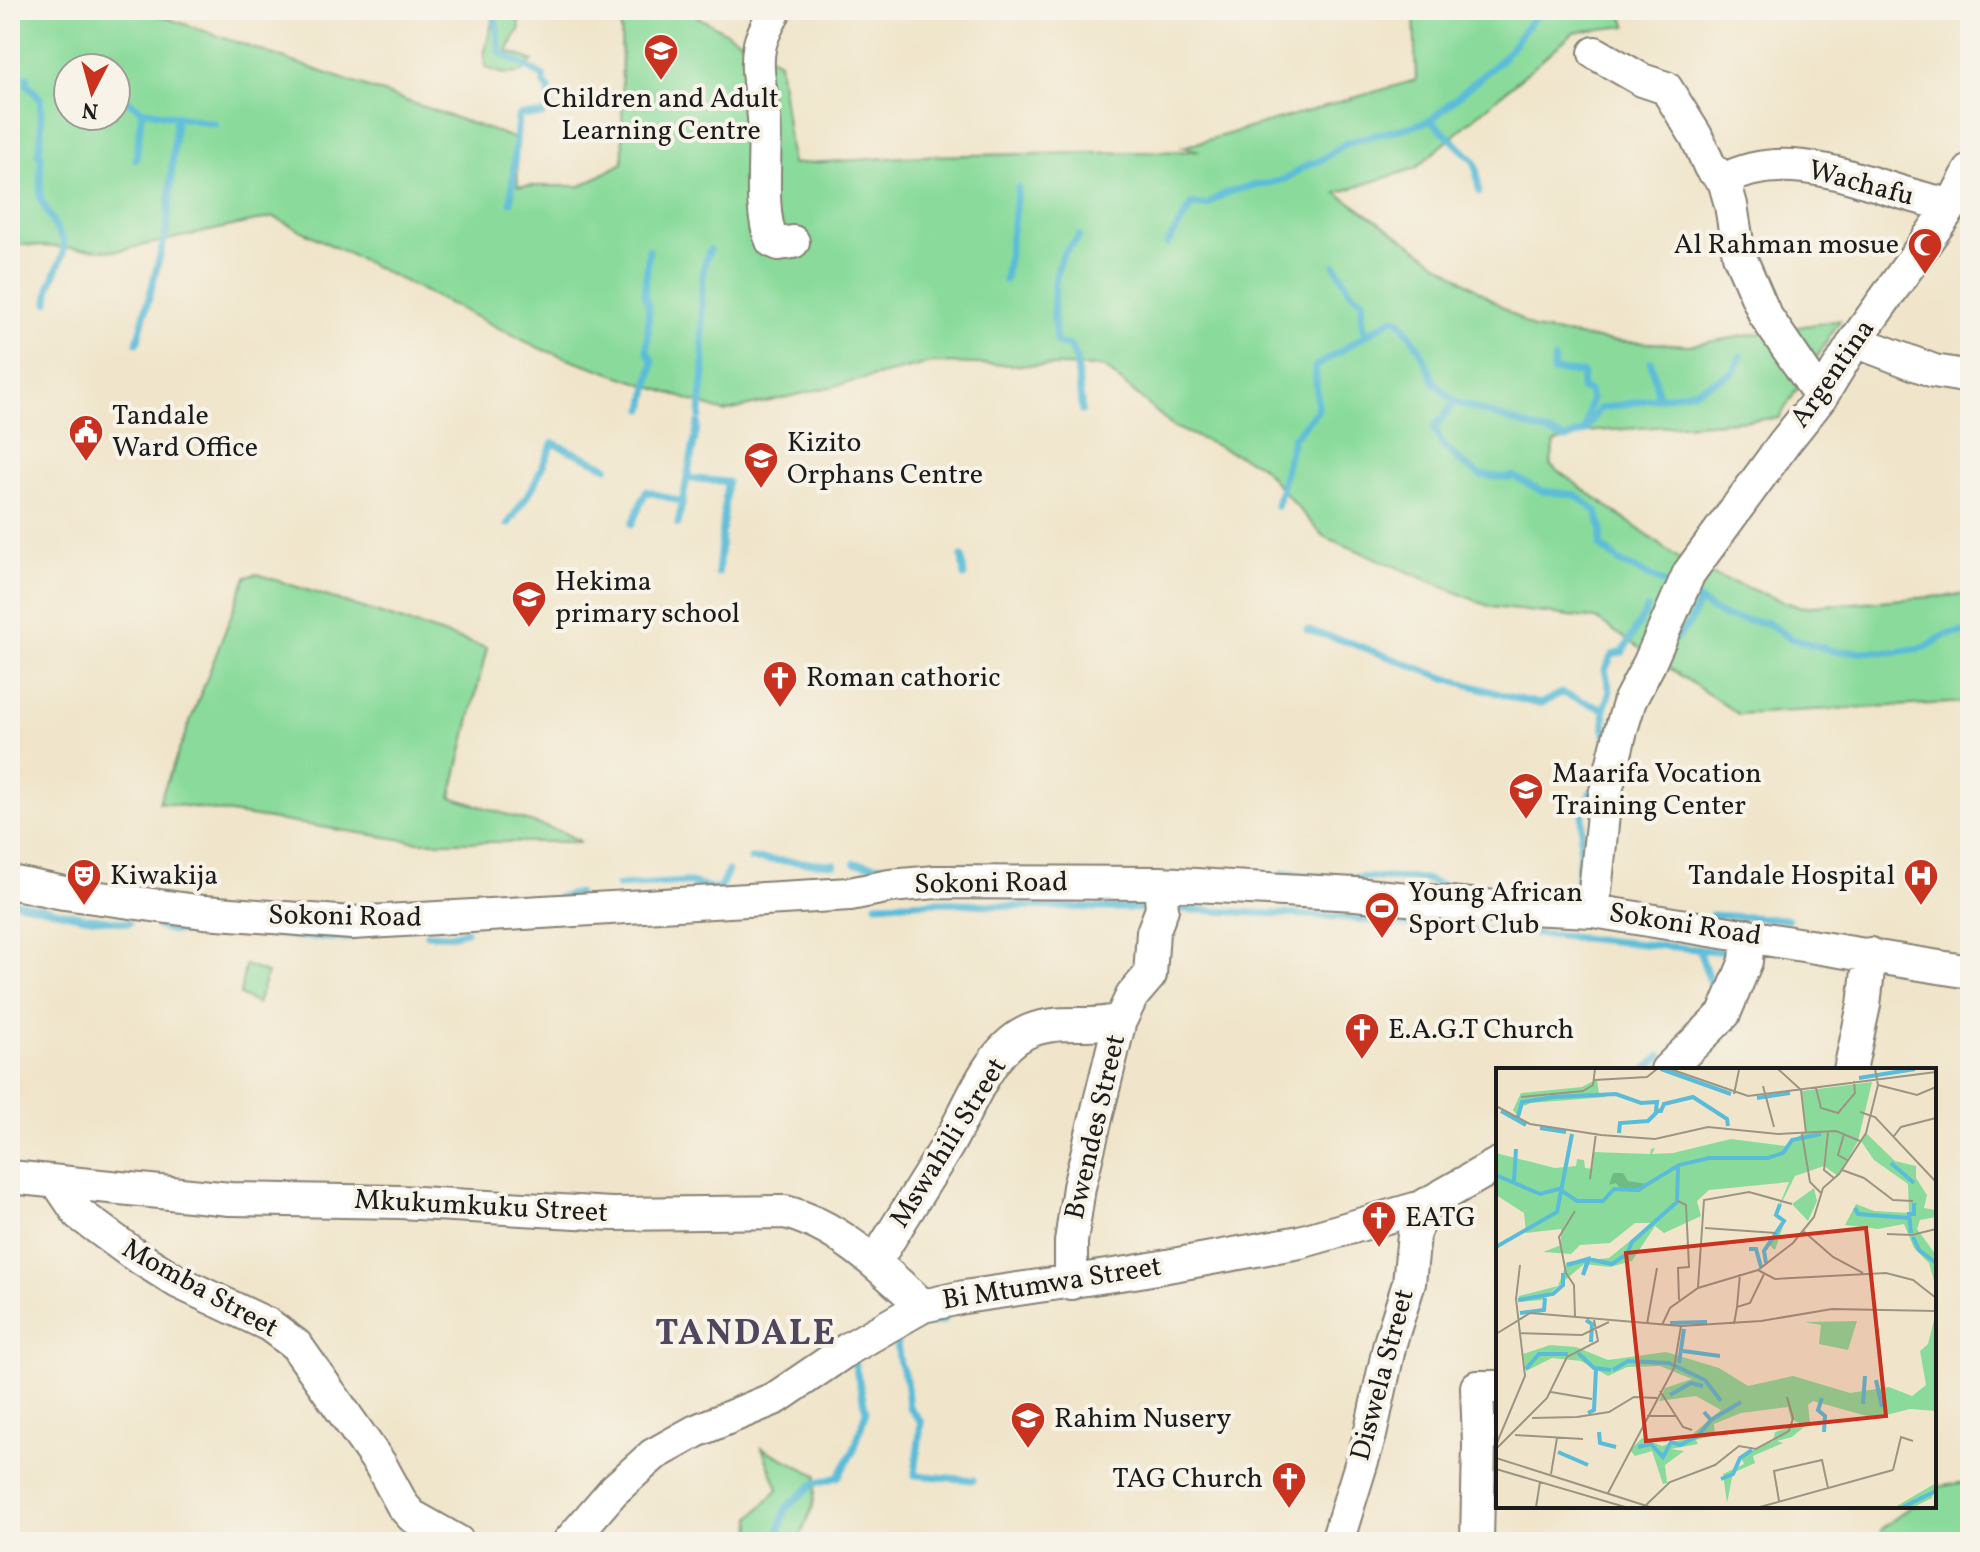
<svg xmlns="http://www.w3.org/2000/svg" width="1980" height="1552" font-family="Vollkorn,serif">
	<rect width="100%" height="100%" fill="#f7f3e8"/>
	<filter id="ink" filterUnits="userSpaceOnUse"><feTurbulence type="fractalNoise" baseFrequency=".0125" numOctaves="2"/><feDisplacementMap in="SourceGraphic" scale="16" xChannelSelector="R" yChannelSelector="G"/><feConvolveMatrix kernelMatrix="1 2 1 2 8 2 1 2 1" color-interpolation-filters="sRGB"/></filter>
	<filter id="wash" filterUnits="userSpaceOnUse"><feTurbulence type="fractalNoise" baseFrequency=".006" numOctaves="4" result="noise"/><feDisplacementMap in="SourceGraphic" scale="32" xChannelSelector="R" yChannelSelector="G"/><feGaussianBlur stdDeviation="1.8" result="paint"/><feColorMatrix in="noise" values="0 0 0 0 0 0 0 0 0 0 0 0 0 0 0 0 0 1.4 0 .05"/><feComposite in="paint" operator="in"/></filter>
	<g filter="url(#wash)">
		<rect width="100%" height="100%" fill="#f0e5ca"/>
		<path fill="#8adb9b" stroke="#537c5c" stroke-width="2" fill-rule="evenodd" d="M21,10H144L516,139L518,186H581L623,163L621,21L639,10H700L691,13L779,62L792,164L919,156L1200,151L1183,147L1416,80L1414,10H1620L1627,26L1574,32L1416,168L1337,193L1534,329L1610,341L1690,345L1840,320L1779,418L1584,432L1555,443L1550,465L1691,567L1799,607L1970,594V702L1738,714L1596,619L1491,607L1323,536L1260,465L1174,427L1104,367L931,363L724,412L541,349L274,217L117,251L10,244V12ZM68,68H116V116H68Z
			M495,10H516L520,28L507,51L533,61L521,73L504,74L486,68L484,55Z
			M257,574L487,648L451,797L562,832L581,842H418L159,802L246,577Z
			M245,965L267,973L257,1004L240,995Z
			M762,1448L817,1475L813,1506L798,1542H751L752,1517L778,1489Z
			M1970,1481V1542H1882L1881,1529L1912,1506H1934V1490L1938,1487Z"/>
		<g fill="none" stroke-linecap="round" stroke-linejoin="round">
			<path stroke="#5abcd8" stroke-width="7" d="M494,10L500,53L543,76L544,84L549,89L550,106L542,115H520L518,117L511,202
				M27,77V84L40,98C42,117 43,136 38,154L39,153L41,155L40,198L64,243L63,255L50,286L48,302
				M116,94L142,110L215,124
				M1431,120L1503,58L1532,20L1544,10
				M136,159L142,110
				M1079,236C1075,244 1067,248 1063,255C1052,276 1052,320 1057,343L1070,346L1076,359L1082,411
				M1167,244L1192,205H1208C1227,186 1258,187 1283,180C1291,177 1297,171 1304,167C1309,163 1316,163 1321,160C1332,154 1341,144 1353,141C1379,132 1406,130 1431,120L1473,160L1476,166L1479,192
				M1335,265L1351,292L1363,300L1362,319L1366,335L1393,318L1399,319L1420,349L1434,382L1455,402L1434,428L1444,447L1465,465L1480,475L1509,478L1513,476L1542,491L1576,495L1597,512L1602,531L1600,546L1620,562L1675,588
				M1005,280L1018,188
				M137,343L167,229L176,117
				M1554,360L1553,371L1583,373L1582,389L1589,391L1591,399L1586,426
				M1651,362L1659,398
				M1455,402L1566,439L1585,431L1599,409L1694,391L1734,372L1741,356
				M644,409L653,362L647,351L649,306L644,295L649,250
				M700,416C700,401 703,386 704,371C704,343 696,271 710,250
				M688,478L727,482L718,573
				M1277,506L1293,438L1318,410L1315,367L1366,335
				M508,524L533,487L553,443L607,467
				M632,524L646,491L682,502
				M678,524L698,423
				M962,557L964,576
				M1690,596L1724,617L1768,623L1790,638L1834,651L1896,652L1926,647L1947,634L1970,632
				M1307,630L1351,643L1445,678L1514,698L1540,704L1561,693L1604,709
				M1676,639L1691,621L1699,600
				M1605,734L1604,709L1610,691L1605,670L1612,655L1623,652L1647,609
				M751,859L834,864
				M855,863L890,867L934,864L969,866
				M1284,872L1305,876L1424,879L1452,889
				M618,886L686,882L719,890L728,871
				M1571,897H1576L1583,813L1591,792
				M558,898L578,893
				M10,901L83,917L129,923
				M876,904L942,902L1006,906L1151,909
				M1172,909L1341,917L1428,928L1528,933L1727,952
				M1712,915L1788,919
				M158,927C187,937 222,930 251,932C285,935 317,939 351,938
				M427,934L450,935L466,931
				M1699,950L1717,1002
				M1645,1070L1661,1056
				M915,1326L943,1321L947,1311
				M895,1330L900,1364L906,1379L909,1407L921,1422L915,1475L973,1480
				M776,1542L786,1508L814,1484L838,1477L854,1450L866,1411L853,1357"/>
		</g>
	</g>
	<g filter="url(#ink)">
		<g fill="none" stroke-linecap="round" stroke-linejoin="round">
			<defs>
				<path id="minor" d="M775,10C770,21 763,32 760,44C754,69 762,93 764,118C767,152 758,211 772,241L779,244L793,242
					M1595,53L1642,80L1666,88L1696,136L1710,167L1724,180L1731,205L1739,255L1765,315L1821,397
					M1724,180C1797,141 1878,193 1952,205
					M1855,341L1934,371L1970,377
					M10,882L64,893L204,912L352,923L850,894L890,886L936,882L1160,883L1355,894L1481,906L1593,911L1970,972
					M1593,911L1605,795L1621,730L1630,700L1649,664L1689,573L1785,442L1821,397L1855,341L1952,205L1970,171
					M1667,1070L1724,1014L1746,961L1748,935
					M1850,1070L1864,1005L1870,954
					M10,1177L230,1199L400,1202L612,1214L785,1212C840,1226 882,1269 923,1306
					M58,1183L79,1214L132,1253L178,1282L269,1325L296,1345L380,1464L403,1506L412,1516L458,1542
					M875,1262C899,1224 922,1186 946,1148C968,1112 986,1053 1025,1033C1055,1017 1092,1030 1121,1019L1132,996L1150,975L1153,932L1162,909L1160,883
					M1071,1283V1242L1079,1187L1120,1020
					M569,1542L613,1491L653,1455L696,1431L776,1398L848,1349L923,1306L964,1297L1134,1272L1300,1242L1422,1207L1498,1164
					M1337,1542L1370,1435L1390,1343L1409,1283L1414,1235L1422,1207
					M1477,1542L1479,1444L1477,1387H1498"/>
			</defs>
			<use href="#minor" stroke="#868073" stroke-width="36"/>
			<use href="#minor" stroke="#fff" stroke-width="32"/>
		</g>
	</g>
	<defs>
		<symbol id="school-pin" viewBox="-11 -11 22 30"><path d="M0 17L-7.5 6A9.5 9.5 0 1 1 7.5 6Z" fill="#c8321e" stroke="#f7f3e8"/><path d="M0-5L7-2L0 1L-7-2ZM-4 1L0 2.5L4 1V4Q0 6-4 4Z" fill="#fff"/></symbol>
		<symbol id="mosque-pin" viewBox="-11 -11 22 30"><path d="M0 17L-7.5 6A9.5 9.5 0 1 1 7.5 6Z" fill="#c8321e" stroke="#f7f3e8"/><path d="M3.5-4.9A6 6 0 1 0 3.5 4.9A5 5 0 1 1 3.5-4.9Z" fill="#fff"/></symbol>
		<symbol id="civic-pin" viewBox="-11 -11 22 30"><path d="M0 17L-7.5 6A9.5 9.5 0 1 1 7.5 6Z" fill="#c8321e" stroke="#f7f3e8"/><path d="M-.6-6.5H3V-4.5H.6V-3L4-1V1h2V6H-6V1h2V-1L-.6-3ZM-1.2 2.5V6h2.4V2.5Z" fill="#fff"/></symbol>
		<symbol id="church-pin" viewBox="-11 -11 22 30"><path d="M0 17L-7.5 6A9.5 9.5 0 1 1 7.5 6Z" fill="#c8321e" stroke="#f7f3e8"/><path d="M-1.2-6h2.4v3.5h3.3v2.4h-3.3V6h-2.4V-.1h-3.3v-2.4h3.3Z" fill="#fff"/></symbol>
		<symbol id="theatre-pin" viewBox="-11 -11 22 30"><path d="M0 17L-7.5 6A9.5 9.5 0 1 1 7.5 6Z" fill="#c8321e" stroke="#f7f3e8"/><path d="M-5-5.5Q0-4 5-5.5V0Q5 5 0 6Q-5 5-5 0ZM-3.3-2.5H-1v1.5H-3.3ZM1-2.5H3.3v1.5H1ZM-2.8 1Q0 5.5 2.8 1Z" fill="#fff"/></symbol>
		<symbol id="hospital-pin" viewBox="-11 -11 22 30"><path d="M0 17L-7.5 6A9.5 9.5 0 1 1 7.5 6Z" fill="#c8321e" stroke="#f7f3e8"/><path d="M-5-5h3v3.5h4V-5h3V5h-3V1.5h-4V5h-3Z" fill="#fff"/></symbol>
		<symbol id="stadium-pin" viewBox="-11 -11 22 30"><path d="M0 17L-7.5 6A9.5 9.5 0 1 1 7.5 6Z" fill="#c8321e" stroke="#f7f3e8"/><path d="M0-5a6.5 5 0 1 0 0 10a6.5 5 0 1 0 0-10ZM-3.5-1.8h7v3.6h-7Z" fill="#fff"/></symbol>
	</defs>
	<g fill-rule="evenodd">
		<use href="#school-pin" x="641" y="31" width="40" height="54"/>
		<use href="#mosque-pin" x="1905" y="225" width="40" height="54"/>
		<use href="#civic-pin" x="66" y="412" width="40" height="54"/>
		<use href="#school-pin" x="741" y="439" width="40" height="54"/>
		<use href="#school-pin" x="509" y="578" width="40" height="54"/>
		<use href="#church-pin" x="760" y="658" width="40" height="54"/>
		<use href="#school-pin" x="1506" y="770" width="40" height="54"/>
		<use href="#theatre-pin" x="64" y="856" width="40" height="54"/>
		<use href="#hospital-pin" x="1901" y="856" width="40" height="54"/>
		<use href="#stadium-pin" x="1362" y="889" width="40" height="54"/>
		<use href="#church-pin" x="1342" y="1010" width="40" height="54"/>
		<use href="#church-pin" x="1359" y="1198" width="40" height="54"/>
		<use href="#school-pin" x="1008" y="1399" width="40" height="54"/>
		<use href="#church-pin" x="1269" y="1459" width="40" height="54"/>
	</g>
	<g text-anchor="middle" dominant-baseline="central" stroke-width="8" stroke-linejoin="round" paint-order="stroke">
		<g font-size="28" fill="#1c1c1c" stroke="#f7f3e8" text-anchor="start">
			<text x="661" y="99" text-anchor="middle">Children and Adult<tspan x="661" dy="32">Learning Centre</tspan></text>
			<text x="1899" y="245" text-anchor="end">Al Rahman mosue</text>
			<text x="112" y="416">Tandale<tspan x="112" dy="32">Ward Office</tspan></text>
			<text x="787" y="443">Kizito<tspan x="787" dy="32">Orphans Centre</tspan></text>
			<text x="555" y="582">Hekima<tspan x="555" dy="32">primary school</tspan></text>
			<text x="806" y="678">Roman cathoric</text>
			<text x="1552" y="774">Maarifa Vocation<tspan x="1552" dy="32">Training Center</tspan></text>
			<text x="110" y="876">Kiwakija</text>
			<text x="1895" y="876" text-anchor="end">Tandale Hospital</text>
			<text x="1408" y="893">Young African<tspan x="1408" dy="32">Sport Club</tspan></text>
			<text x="1388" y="1030">E.A.G.T Church</text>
			<text x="1405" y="1218">EATG</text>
			<text x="1054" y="1419">Rahim Nusery</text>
			<text x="1263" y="1479" text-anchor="end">TAG Church</text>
		</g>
		<g font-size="28" fill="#1c1c1c" stroke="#f7f3e8">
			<text transform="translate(1861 184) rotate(15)">Wachafu</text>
			<text transform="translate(1833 374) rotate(-55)">Argentina</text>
			<text transform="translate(991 884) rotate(-1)">Sokoni Road</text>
			<text transform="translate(345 917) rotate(1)">Sokoni Road</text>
			<text transform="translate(1685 925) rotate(9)">Sokoni Road</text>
			<text transform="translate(1096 1127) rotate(-77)">Bwendes Street</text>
			<text transform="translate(949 1143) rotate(-58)">Mswahili Street</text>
			<text transform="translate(481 1207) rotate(3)">Mkukumkuku Street</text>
			<text transform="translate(1052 1284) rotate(-9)">Bi Mtumwa Street</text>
			<text transform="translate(200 1289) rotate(29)">Momba Street</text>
			<text transform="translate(1383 1375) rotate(-75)">Diswela Street</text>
		</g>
		<g font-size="36" font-weight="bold" letter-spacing="2" fill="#50475f" stroke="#f7f3e8">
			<text x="746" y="1335">TANDALE</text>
		</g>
	</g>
	<g transform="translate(1496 1068)">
		<rect width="440" height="440" fill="#f0e5ca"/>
		<path d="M101,11L103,26L110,29L35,35L27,38L23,50L17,42L25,25L86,19ZM376,14L362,73L342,108L328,98L299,108L280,146L289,152L279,182L272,176L287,152L279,147L293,114L213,122L201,133L205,148L168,165L159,158L136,193L114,199L88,196L46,232L23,234V228L62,218L71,194L113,190L156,155H139L114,175L84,177L75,186L47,184L65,177V161L30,165L28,145L0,127V85L59,100L80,98L81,91L88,92L89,100L96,101L97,84L154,86L155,81L159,80L156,86L177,85L235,71L289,78L310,63L306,23ZM370,65L399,93L420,98V110L431,127L428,140L440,142V149L424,152L421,161L440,187V220L433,195L418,180L408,156L382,161L349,157L360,136L378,143L413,145L412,116L378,92L365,73ZM318,120L321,133L312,153L296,136ZM440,244V343L414,341L378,350L317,333L312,337L314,354L296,369L281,373L287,375L257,388L259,395L237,405L231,435L227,406L248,396L244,388L277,373L279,364L305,356L295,351L292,339L245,345L218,356L219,367L200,372L202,376L175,381L188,383L169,397L171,414L180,413L167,416L156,383L139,388L134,382L146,370L166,378L193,369L225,342L200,328L163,333L169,320L196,311L164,298L131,299L112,308L85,293L56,290L30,303L27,286L54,277L80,279L112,292L170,284L223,300L252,318L297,308L354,325L393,319L416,328L430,317L424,283L432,276ZM361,253L352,282L323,276L325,257L309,254ZM440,415L436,430L418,439H399Z" fill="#8adb9b"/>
		<path d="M117,105H127L132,113L151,116L144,124L125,122L120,115L113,117Z" fill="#6fbb83"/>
		<path fill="none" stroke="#5abcd8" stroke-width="4" d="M165,1L235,26M363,10L419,1M261,30L294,25M5,43L30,57M22,49L26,34L58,29L120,26L145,35L161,34L160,42L165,43L168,36L197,29L231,51L232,58M44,60L70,64M123,65L124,55L152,53L161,44M395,95L418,115M0,107L44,126L63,121L81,133H107L118,121L142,122L183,97L213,90H272L287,85L296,72L325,66M18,113L20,81M359,140L362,146L413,150M415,165L413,146H418V135M417,169L423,182L440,195M0,179L61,144L76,66M253,181H260L265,199M270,195L268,183L288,153L280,147L284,136M71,197L92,191L87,207L93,191L116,196L131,186L136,174L181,134L182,99M22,232L57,226L67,217V205M24,245L48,242L49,230M90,252L96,256L95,274M174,255L211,254M187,283L224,288M82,285L98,300L115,302M183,295L188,261M30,301L43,286H72M117,302L132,293L173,295L209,312L225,333M380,312L386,339M174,327L195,315L207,318M326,330L322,342L329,348L328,364M367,336L369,308M208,344L215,352L245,334M92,345L98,342L100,301M103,364L104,375L120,379M142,379L155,376L167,389L175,374L184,377L202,368L215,352M62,384L92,397M225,411L237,406L244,390L256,382M407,439L440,423"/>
		<path fill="none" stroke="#9b9584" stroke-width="2" d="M174,1L252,28L440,4M282,1L305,22L310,65M98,12L151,9L161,1M382,17L421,27L440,19M267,18L278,59M320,20L325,40L342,45L359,25L358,13M238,26L243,2M25,29L87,23L97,17L99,1M0,38L34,56L105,67L159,71L212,59L282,66L340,63L364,73M364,44L379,49L440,114M332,64L328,102L338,110M306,66L314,114L325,125M348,66L342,87L351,92M398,68L405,59L440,50M346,102L368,110L397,132L417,133M94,111L100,65M182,133L190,137L193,199L182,200L183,232M209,160L280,165M306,162L337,189L367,205M391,166L416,167L440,161M262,202L279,211L390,205L417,212L440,230M202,219L208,132L253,124L296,136M241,239L244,206M79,249L78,217L70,205L63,169L79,143M151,256L161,200M238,256L241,239L254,235L268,206M166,257L174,240L202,220L262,202L297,175L318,149L327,120L343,106L370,65L382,17L379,1M24,265L86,267L113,254M0,266L34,245L185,258L265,253L336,241L440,243M164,323L187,359L196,362M55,324L96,331M151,348H179M36,350L81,349L113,344L138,329L161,330M19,367L87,371M0,377L29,308L20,231L24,197M0,381L51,330L71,289L102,273L98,252M0,390L154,439M0,401L129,439M397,402L405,369L417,373M55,406L61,370M112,425L178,300L185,258M283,433L278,403L326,392L332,420M150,437L174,414L219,397L243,378L260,381L293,363L297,350L291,329M40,439L44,414M264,439L397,402"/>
		<path fill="#c8321e" fill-opacity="0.15" stroke="#c8321e" stroke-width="4" d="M370,160L390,348L150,373L130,185Z"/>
		<rect width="440" height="440" fill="none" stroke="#1c1c1c" stroke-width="4"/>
	</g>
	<rect width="1980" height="1552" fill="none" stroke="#f7f3e8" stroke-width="40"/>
	<g transform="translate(92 92) rotate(186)"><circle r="38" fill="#f7f3e8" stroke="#9f9d96" stroke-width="2"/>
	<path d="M0-6L14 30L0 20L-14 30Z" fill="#c8321e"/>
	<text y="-12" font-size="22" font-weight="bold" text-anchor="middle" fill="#1c1c1c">N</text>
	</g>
</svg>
